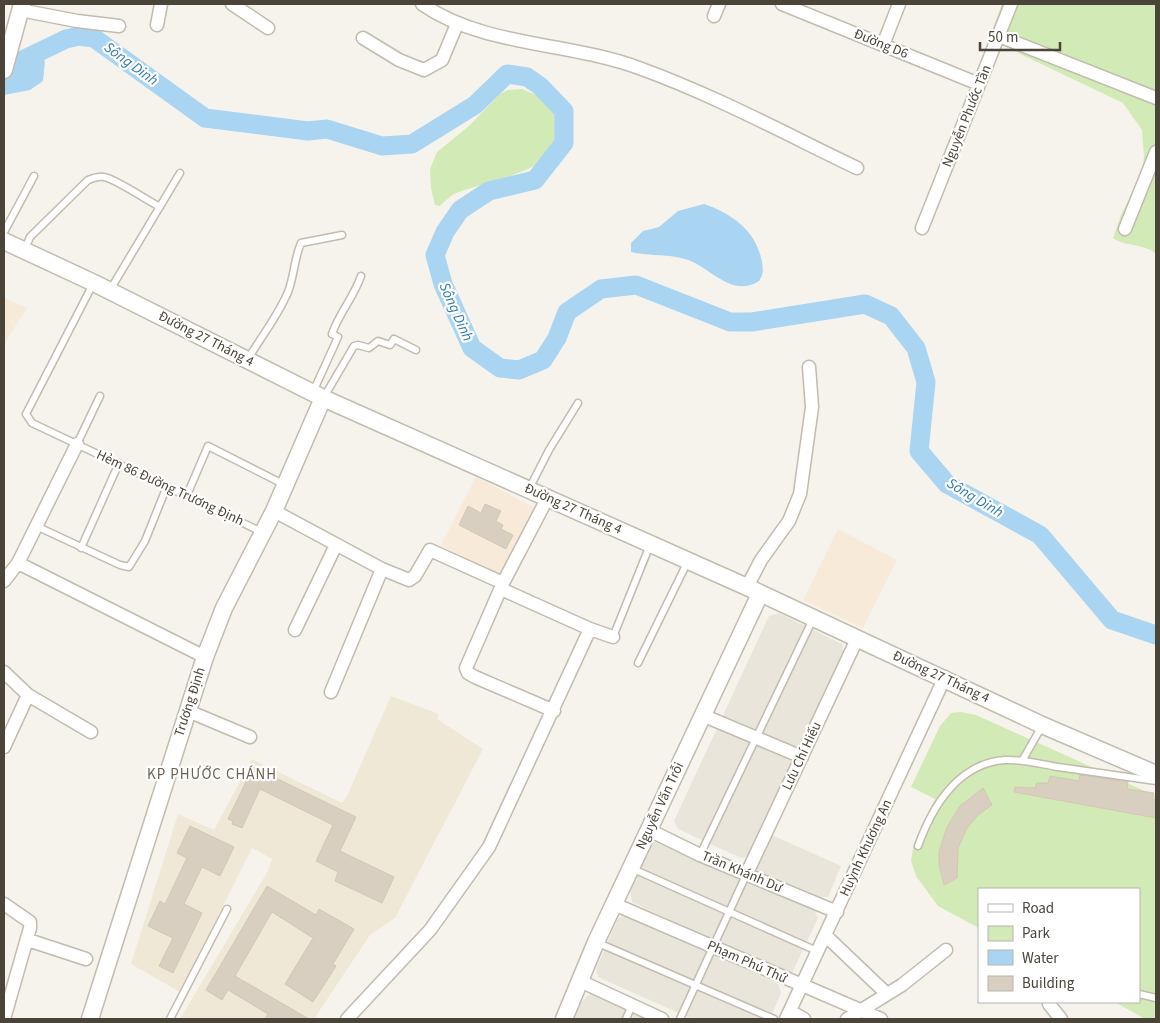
<svg xmlns="http://www.w3.org/2000/svg" width="1160" height="1023" font-family="'Source Sans 3',sans-serif">
	<rect width="100%" height="100%" fill="#f6f3ec"/>
	<path fill="#eae5da" d="M779,613L842,644L844,656L750,856L741,858L678,829L674,821L769,616Z
		M765,832L841,866L828,897H819L757,871L753,860Z
		M661,840L813,908L818,918L793,971L786,974L632,902L630,888L652,842Z
		M628,915L778,984L781,993L770,1019H692L598,977L596,969L618,918Z
		M593,991L653,1019H573L580,1003Z"/>
	<path fill="#f7ead8" d="M4,298L27,308L4,344Z
		M476,477L537,509L502,577L441,545Z
		M838,529L897,560L863,628L803,600Z"/>
	<path fill="#efe8d6" d="M391,696L439,714L437,719L483,749L395,918L370,935L314,1019H180L268,871L272,859L252,848L180,992L131,964L178,814L214,830L252,759L342,803L348,794Z"/>
	<path fill="#d2eab5" d="M1002,4H1156V254C1144,243 1126,247 1113,238L1121,215L1142,172L1144,157L1142,130L1123,103L989,39Z
		M522,89C541,97 559,103 561,126C564,173 485,180 454,194C449,197 444,202 440,206L435,205L431,188L430,169L437,152L469,126L500,94L508,90Z
		M961,712L976,715L1156,796V1019H1145L1115,1002H1139V889H979V928L938,906L916,876L911,861L914,843L935,799L911,787L940,726L951,713Z"/>
	<path fill="#a9d4f2" d="M28,49L45,61L43,81L30,90L4,95V60Z
		M704,204C732,213 757,232 762,262C763,270 764,274 759,281C731,299 710,266 685,259C667,254 648,256 631,252V243L643,231L659,227L678,211Z"/>
	<g fill="none" stroke-linecap="round" stroke-linejoin="round">
		<path stroke="#a9d4f2" stroke-width="19" d="M12,65L66,39L79,36L94,38L205,118L308,131L327,129L382,146L412,144L475,105L507,74L527,77L540,86L564,111V143L535,180L489,191L460,210L445,232L435,255L443,284L472,348L500,368L519,370L543,360L557,338L567,312L601,289L636,285L730,322H752L865,304L891,316L916,348L926,382L919,451L947,484L1040,535L1112,620L1156,635"/>
	</g>
	<path fill="#d8cfc1" stroke="#d3c7b4" d="M485,504L501,511L496,521L503,525L501,529L513,535L506,549L459,525L468,506L481,513Z
		M253,767L356,817L340,851L394,877L382,903L335,881L338,872L316,861L333,825L260,789L242,828L232,824L233,821L228,819Z
		M1080,775L1128,782L1127,789L1154,793L1152,799L1156,800V818L1014,792L1015,787L1035,788L1037,783H1048L1050,776L1079,781Z
		M983,788L992,805L978,815L967,828L958,848L957,878L944,885L939,865V852L947,827L960,806Z
		M190,826L234,847L220,876L202,867L184,904L202,913L173,973L159,966L173,938L148,926L160,901L165,904L187,858L177,853Z
		M267,886L316,915L319,909L354,929L333,964L336,966L313,1002L285,984L313,938L272,912L235,976L309,1019H265L268,1014L228,990L222,1000L206,990Z"/>
	<g fill="none" stroke-linecap="round" stroke-linejoin="round">
		<defs>
			<path id="service" d="M4,232L34,176
				M25,249L30,237L88,180C93,178 99,176 104,177C116,179 148,201 160,207
				M93,284L26,414L32,423L262,532
				M110,290L180,173
				M248,359C261,337 278,316 288,292C294,277 294,259 301,243L342,235
				M313,392L338,337L332,334C339,313 354,297 361,276
				M324,397L354,346L358,345L369,348L378,341L390,345L394,339L416,350
				M77,444L100,396
				M529,489L549,450L578,403
				M187,495L208,446L285,485
				M36,526L120,565L129,567L145,541L167,486
				M81,548L119,463
				M613,637L650,545
				M638,663L688,561
				M1022,761L1042,726
				M918,846C932,807 958,763 1005,760C1022,759 1040,764 1058,767C1091,772 1123,776 1156,781
				M700,855L813,619
				M631,868L817,951
				M596,942L774,1019
				M1139,994L1156,998
				M170,1019L227,909
				M626,1019L632,1005
				M680,1019L747,873"/>
			<path id="minor" d="M232,4L268,28
				M422,4C484,47 569,42 639,68C714,95 786,134 857,168
				M782,4L979,84
				M20,10L77,21L119,26
				M714,16L719,4
				M157,25L161,4
				M999,36L1156,98
				M363,38L399,60L424,70L442,60L457,24
				M883,45L899,4
				M922,228L1011,4
				M1125,229L1156,152
				M548,497L503,583L466,668L468,673L475,677L554,711
				M274,511L382,569L409,580L415,576L430,550L503,583
				M18,563L205,657
				M4,581L18,563L77,444
				M747,587L761,560L789,521L800,494L812,407L809,367
				M501,589L590,629
				M295,630L336,545
				M4,672L28,695L4,747
				M331,692L382,569
				M28,695L91,732
				M188,711L250,737
				M702,715L802,757
				M649,830L700,855L837,912
				M747,873L857,639
				M4,904L30,922V928L4,1019
				M614,904L881,1019
				M825,935L887,994
				M28,940L86,959
				M580,981L662,1019
				M1049,1004L1061,1019
				M790,1011L804,1019
				M347,1019L430,930L489,847L590,629L613,637
				M786,1019L945,677
				M847,1019L902,985L946,950"/>
			<path id="tertiary" d="M4,70L22,4
				M4,241L94,283L323,398L747,587L1042,725L1156,774
				M90,1019L205,657L224,608L274,511L323,398
				M564,1019L596,942L760,594"/>
		</defs>
		<use href="#service" stroke="#c2bbae" stroke-width="9"/>
		<use href="#minor" stroke="#c2bbae" stroke-width="15"/>
		<use href="#tertiary" stroke="#c2bbae" stroke-width="19"/>
		<use href="#service" stroke="#fff" stroke-width="6"/>
		<use href="#minor" stroke="#fff" stroke-width="12"/>
		<use href="#tertiary" stroke="#fff" stroke-width="16"/>
	</g>
	<g text-anchor="middle" dominant-baseline="central" stroke-width="4.5" stroke-linejoin="round" paint-order="stroke">
		<g font-size="14" fill="#4b4439" stroke="#fff">
			<text transform="translate(881 44) rotate(22)">Đường D6</text>
			<text transform="translate(967 116) rotate(-68)">Nguyễn Phước Tần</text>
			<text transform="translate(206 339) rotate(27)">Đường 27 Tháng 4</text>
			<text transform="translate(170 488) rotate(25)">Hẻm 86 Đường Trương Định</text>
			<text transform="translate(573 509) rotate(24)">Đường 27 Tháng 4</text>
			<text transform="translate(941 677) rotate(25)">Đường 27 Tháng 4</text>
			<text transform="translate(190 702) rotate(-72)">Trương Định</text>
			<text transform="translate(802 756) rotate(-65)">Lưu Chí Hiếu</text>
			<text transform="translate(660 806) rotate(-65)">Nguyễn Văn Trỗi</text>
			<text transform="translate(866 848) rotate(-65)">Huỳnh Khương An</text>
			<text transform="translate(742 872) rotate(23)">Trần Khánh Dư</text>
			<text transform="translate(747 962) rotate(24)">Phạm Phú Thứ</text>
		</g>
		<g font-size="15" font-style="italic" fill="#2e7ab2" stroke="#fff">
			<text transform="translate(131 64) rotate(36)">Sông Dinh</text>
			<text transform="translate(456 312) rotate(66)">Sông Dinh</text>
			<text transform="translate(975 498) rotate(31)">Sông Dinh</text>
		</g>
		<g font-size="15" letter-spacing="1" fill="#6e6250" stroke="#fff">
			<text x="212" y="774">KP PHƯỚC CHÁNH</text>
		</g>
	</g>
	<rect width="1160" height="1023" fill="none" stroke="#4b4439" stroke-width="10"/>
	<rect x="978" y="888" width="162" height="115" fill="#ffffff" stroke="#b7b4b0"/>
	<rect x="988" y="904" width="25" height="8" fill="#ffffff" stroke="#b7b4b0"/>
	<text x="1022" y="913" font-size="15" fill="#4b4439">Road</text>
	<rect x="988" y="926" width="25" height="15" fill="#d2eab5" stroke="#b7b4b0"/>
	<text x="1022" y="938" font-size="15" fill="#4b4439">Park</text>
	<rect x="988" y="950" width="25" height="15" fill="#a9d4f2" stroke="#b7b4b0"/>
	<text x="1022" y="963" font-size="15" fill="#4b4439">Water</text>
	<rect x="988" y="976" width="25" height="15" fill="#d8cfc1" stroke="#b7b4b0"/>
	<text x="1022" y="988" font-size="15" fill="#4b4439">Building</text>
	<path d="M980 42v8h80v-8" fill="none" stroke="#4b4439" stroke-width="2.5"/>
	<text x="988" y="42" font-size="15" fill="#4b4439" stroke="#ffffff" stroke-width="4" paint-order="stroke">50 m</text>
</svg>
